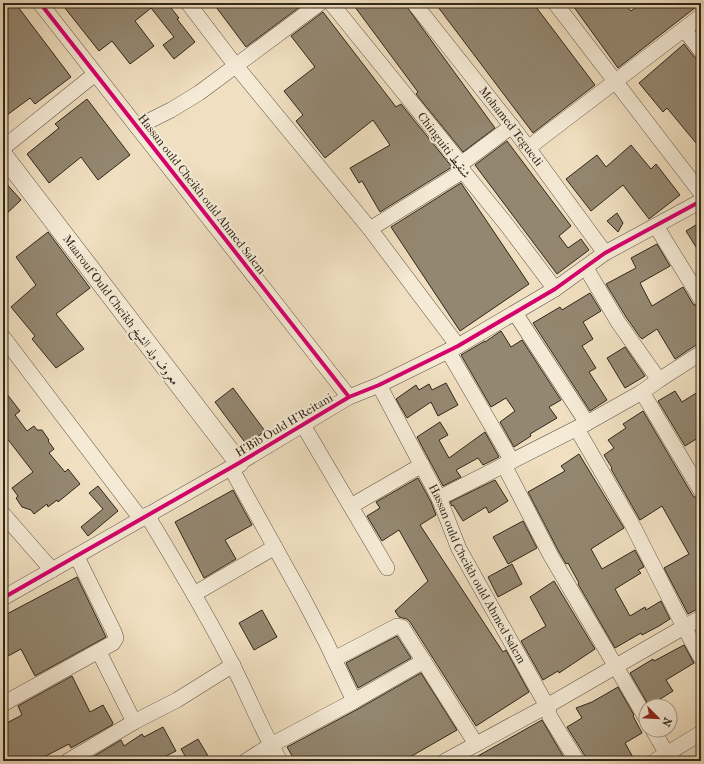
<svg xmlns="http://www.w3.org/2000/svg" width="704" height="764" font-family="'IM FELL French Canon',Amiri,serif">
	<rect width="100%" height="100%" fill="#f0dfc0"/>
	<filter id="stains"><feTurbulence type="fractalNoise" baseFrequency=".005" numOctaves="4"/><feColorMatrix values="0 0 0 0 .2 0 0 0 0 .09 0 0 0 0 .02 0 0 0 .5 -.17"/></filter>
	<radialGradient id="worn" r=".72"><stop offset=".6" stop-color="#630" stop-opacity="0"/><stop offset="1" stop-color="#630" stop-opacity=".3"/></radialGradient>
	<path fill="#948771" stroke="#30271b" d="M3,3H15L71,77L35,104L30,98L3,118Z
		M61,3H167L179,18L177,19L195,42L174,59L163,45L174,37L151,8L135,21L154,46L130,64L112,41L99,51Z
		M213,3H305L246,47Z
		M352,3H404L495,128L463,152L416,94L418,92Z
		M435,3H533L595,85L533,133Z
		M571,3H624L631,11L642,3H701L618,68Z
		M323,12L396,107L401,104L452,167L380,212L362,181L359,183L350,168L390,145L373,120L325,158L296,121L303,115L284,91L315,67L291,36Z
		M684,44L694,57L701,60V149L667,108L663,112L639,83Z
		M87,99L130,155L98,180L81,157L49,183L27,154L59,128L55,124Z
		M507,141L571,226L559,236L568,248L581,239L589,250L557,274L475,165Z
		M631,145L651,169L656,164L680,195L649,219L623,185L591,211L566,179L597,155L606,167Z
		M3,180L21,200L3,217Z
		M461,183L529,284L460,331L391,227Z
		M617,213L623,223L618,232L607,221Z
		M701,222V255L686,231Z
		M48,232L90,288L56,314L84,349L56,368L32,339L35,336L11,307L36,285L16,257Z
		M657,244L670,266L640,283L652,306L683,287L693,304L699,307L701,311V344L696,345L675,359L657,329L642,339L640,337L626,317L606,284L636,268L631,258Z
		M590,293L601,311L583,322L593,339L582,346L596,368L589,372L607,400L590,411L533,323L560,307L562,310Z
		M501,331L511,347L522,340L561,400L549,407L557,418L530,434L531,436L514,447L500,422L515,411L506,398L491,407L461,355L485,341V342Z
		M625,347L645,376L625,388L607,358Z
		M446,383L458,405L438,416L431,402L407,418L396,399L416,385L419,390L429,384L432,390Z
		M233,388L265,431L247,445L215,402Z
		M3,389L20,411L15,415L27,431L34,426L37,430H42L49,440L48,441L54,449L49,453L65,472L68,469L80,484L58,502L57,500L48,507L47,504L34,514L31,510L22,507L16,498L18,496L12,488L33,472L3,433Z
		M701,390V436L685,446L658,401L675,391L682,402Z
		M643,411L693,496L698,499L701,505V607L688,614L664,568L689,554L662,506L640,520L611,469L612,468L604,455L614,448L608,440L626,428L623,424Z
		M440,422L448,435L439,440L449,458L485,432L499,457L483,465L478,458L456,470L461,477L443,486L417,437Z
		M579,454L624,528L591,549L602,569L635,550L644,567L638,570L641,573L615,589L630,616L645,607L646,610L661,601L670,619L659,626L642,635L641,633L615,648L578,584L579,583L568,563L566,564L559,552L528,492L565,471L561,466Z
		M418,478L431,502L436,515L420,525L503,652L506,650L529,692L476,726L410,622L407,619L399,617L395,611L428,581L399,530L382,541L367,516L380,508L376,502Z
		M495,480L508,501L489,513L486,507L463,521L453,505L452,506L450,502Z
		M98,486L118,511L88,536L81,527L103,509L89,493Z
		M233,490L252,525L225,540L236,559L204,578L175,522Z
		M523,521L537,548L508,564L493,537Z
		M512,564L522,584L498,597L488,577Z
		M77,577L106,637L35,676L21,649L8,656L3,646V616Z
		M554,581L595,649L559,673L558,671L543,680L521,641L546,626L530,597Z
		M262,610L277,637L254,650L239,623Z
		M397,636L411,658L358,688L346,663Z
		M684,645L694,663L666,680L673,691L649,706L630,673L653,659L654,661Z
		M421,673L457,730L403,761H295L287,747L358,709Z
		M72,676L90,712L103,705L113,723L112,725L71,748L69,744L36,761H3V725L22,715L18,706Z
		M618,687L634,715L633,716L642,733L625,743L635,761H586L585,756L567,727L582,718L576,708L592,702Z
		M542,720L566,761H469Z
		M163,727L176,751L156,761H86L121,740L124,746L142,734L144,737Z
		M198,739L211,761H188L181,749Z"/>
	<g fill="none" stroke-linecap="round" stroke-linejoin="round">
		<defs>
			<g id="minor">
				<path d="M40,3L349,397"/>
				<path d="M188,3L236,66L370,229L458,346"/>
				<path d="M331,3L438,135L461,164L463,171L506,224L555,289"/>
				<path id="s1" d="M414,3L517,133L605,253"/>
				<path d="M555,3L701,193"/>
				<path d="M684,29L701,51"/>
				<path d="M137,127L171,110L199,93L320,3"/>
				<path d="M3,148L95,74"/>
				<path d="M528,148L701,16"/>
				<path d="M461,164L512,126"/>
				<path d="M656,226L701,299"/>
				<path d="M370,229L463,171"/>
				<path d="M586,268L618,322L659,380"/>
				<path d="M515,313L587,423"/>
				<path d="M3,337L141,519"/>
				<path d="M448,351L512,461"/>
				<path d="M701,353L659,380L642,392L701,491"/>
				<path id="s2" d="M379,385L439,498L459,549L547,706L550,717L577,761"/>
				<path d="M303,425L387,568"/>
				<path d="M577,429L633,526L684,627L701,658"/>
				<path d="M504,465L551,556L646,718"/>
				<path d="M231,468L303,598L326,642L354,701"/>
				<path d="M439,498L587,423L642,392"/>
				<path d="M351,506L422,465"/>
				<path d="M3,514L52,570"/>
				<path d="M147,515C177,565 207,614 233,666C249,697 262,731 280,761"/>
				<path d="M194,594L275,547"/>
				<path d="M3,598L239,463L349,397L379,385L458,346L555,289L605,253L701,201"/>
				<path d="M99,652L134,722"/>
				<path d="M334,659L397,626L402,627L476,744"/>
				<path d="M3,704L113,643L116,638L114,632L77,557"/>
				<path d="M653,730L671,761"/>
				<path d="M68,761L134,722L177,700L233,665"/>
				<path d="M246,761L271,745L354,701L424,661"/>
				<path d="M445,761L547,706L684,627L701,618"/>
				<path d="M655,761L701,733"/>
			</g>
			<path id="tertiary" d="M3,155L239,463"/>
		</defs>
		<use href="#minor" stroke="#605544" stroke-width="16"/>
		<use href="#tertiary" stroke="#605544" stroke-width="20"/>
		<use href="#minor" stroke="#f5ead6" stroke-width="15"/>
		<use href="#tertiary" stroke="#f5ead6" stroke-width="19"/>
		<defs>
			<path id="cycleway" d="M40,3L349,397
				M3,598L239,463L349,397L379,385L458,346L555,289L605,253L701,201"/>
		</defs>
		<use href="#cycleway" stroke="#f5ead6" stroke-width="6"/>
		<use href="#cycleway" stroke="#d6006c" stroke-width="4"/>
	</g>
	<g text-anchor="middle" dominant-baseline="central" stroke-width="4" stroke-linejoin="round" paint-order="stroke">
		<g font-size="12" fill="#30271b" stroke="#f5ead6">
			<text stroke="none"><textPath href="#s1" startOffset="157">Mohamed Teguedi</textPath></text>
			<text transform="translate(444 145) rotate(53)">Chinguiti شنقيط</text>
			<text transform="translate(202 194) rotate(52)">Hassan ould Cheikh ould Ahmed Salem</text>
			<text transform="translate(121 310) rotate(53)">Maarouf Ould Cheikh معروف ولد الشيخ</text>
			<text transform="translate(284 425) rotate(-31)">H'Bib Ould H'Reitani</text>
			<text stroke="none"><textPath href="#s2" startOffset="213">Hassan ould Cheikh ould Ahmed Salem</textPath></text>
		</g>
	</g>
	<rect width="704" height="764" fill="none" stroke="#f0dfc0" stroke-width="16"/>
	<rect x="4" y="4" width="696" height="756" fill="none" stroke="#30271b" stroke-width="2"/>
	<rect x="8" y="8" width="688" height="748" fill="none" stroke="#30271b"/>
	<g transform="translate(658 718) rotate(114)"><circle r="19" fill="#f5ead6" stroke="#a69c8b"/>
	<path d="M0-3L7 15L0 10L-7 15Z" fill="#8f2418"/>
	<text y="-6" font-size="11" font-weight="bold" text-anchor="middle" fill="#30271b">N</text>
	</g>
	<rect width="100%" height="100%" filter="url(#stains)"/>
	<rect width="100%" height="100%" fill="url(#worn)"/>
</svg>
